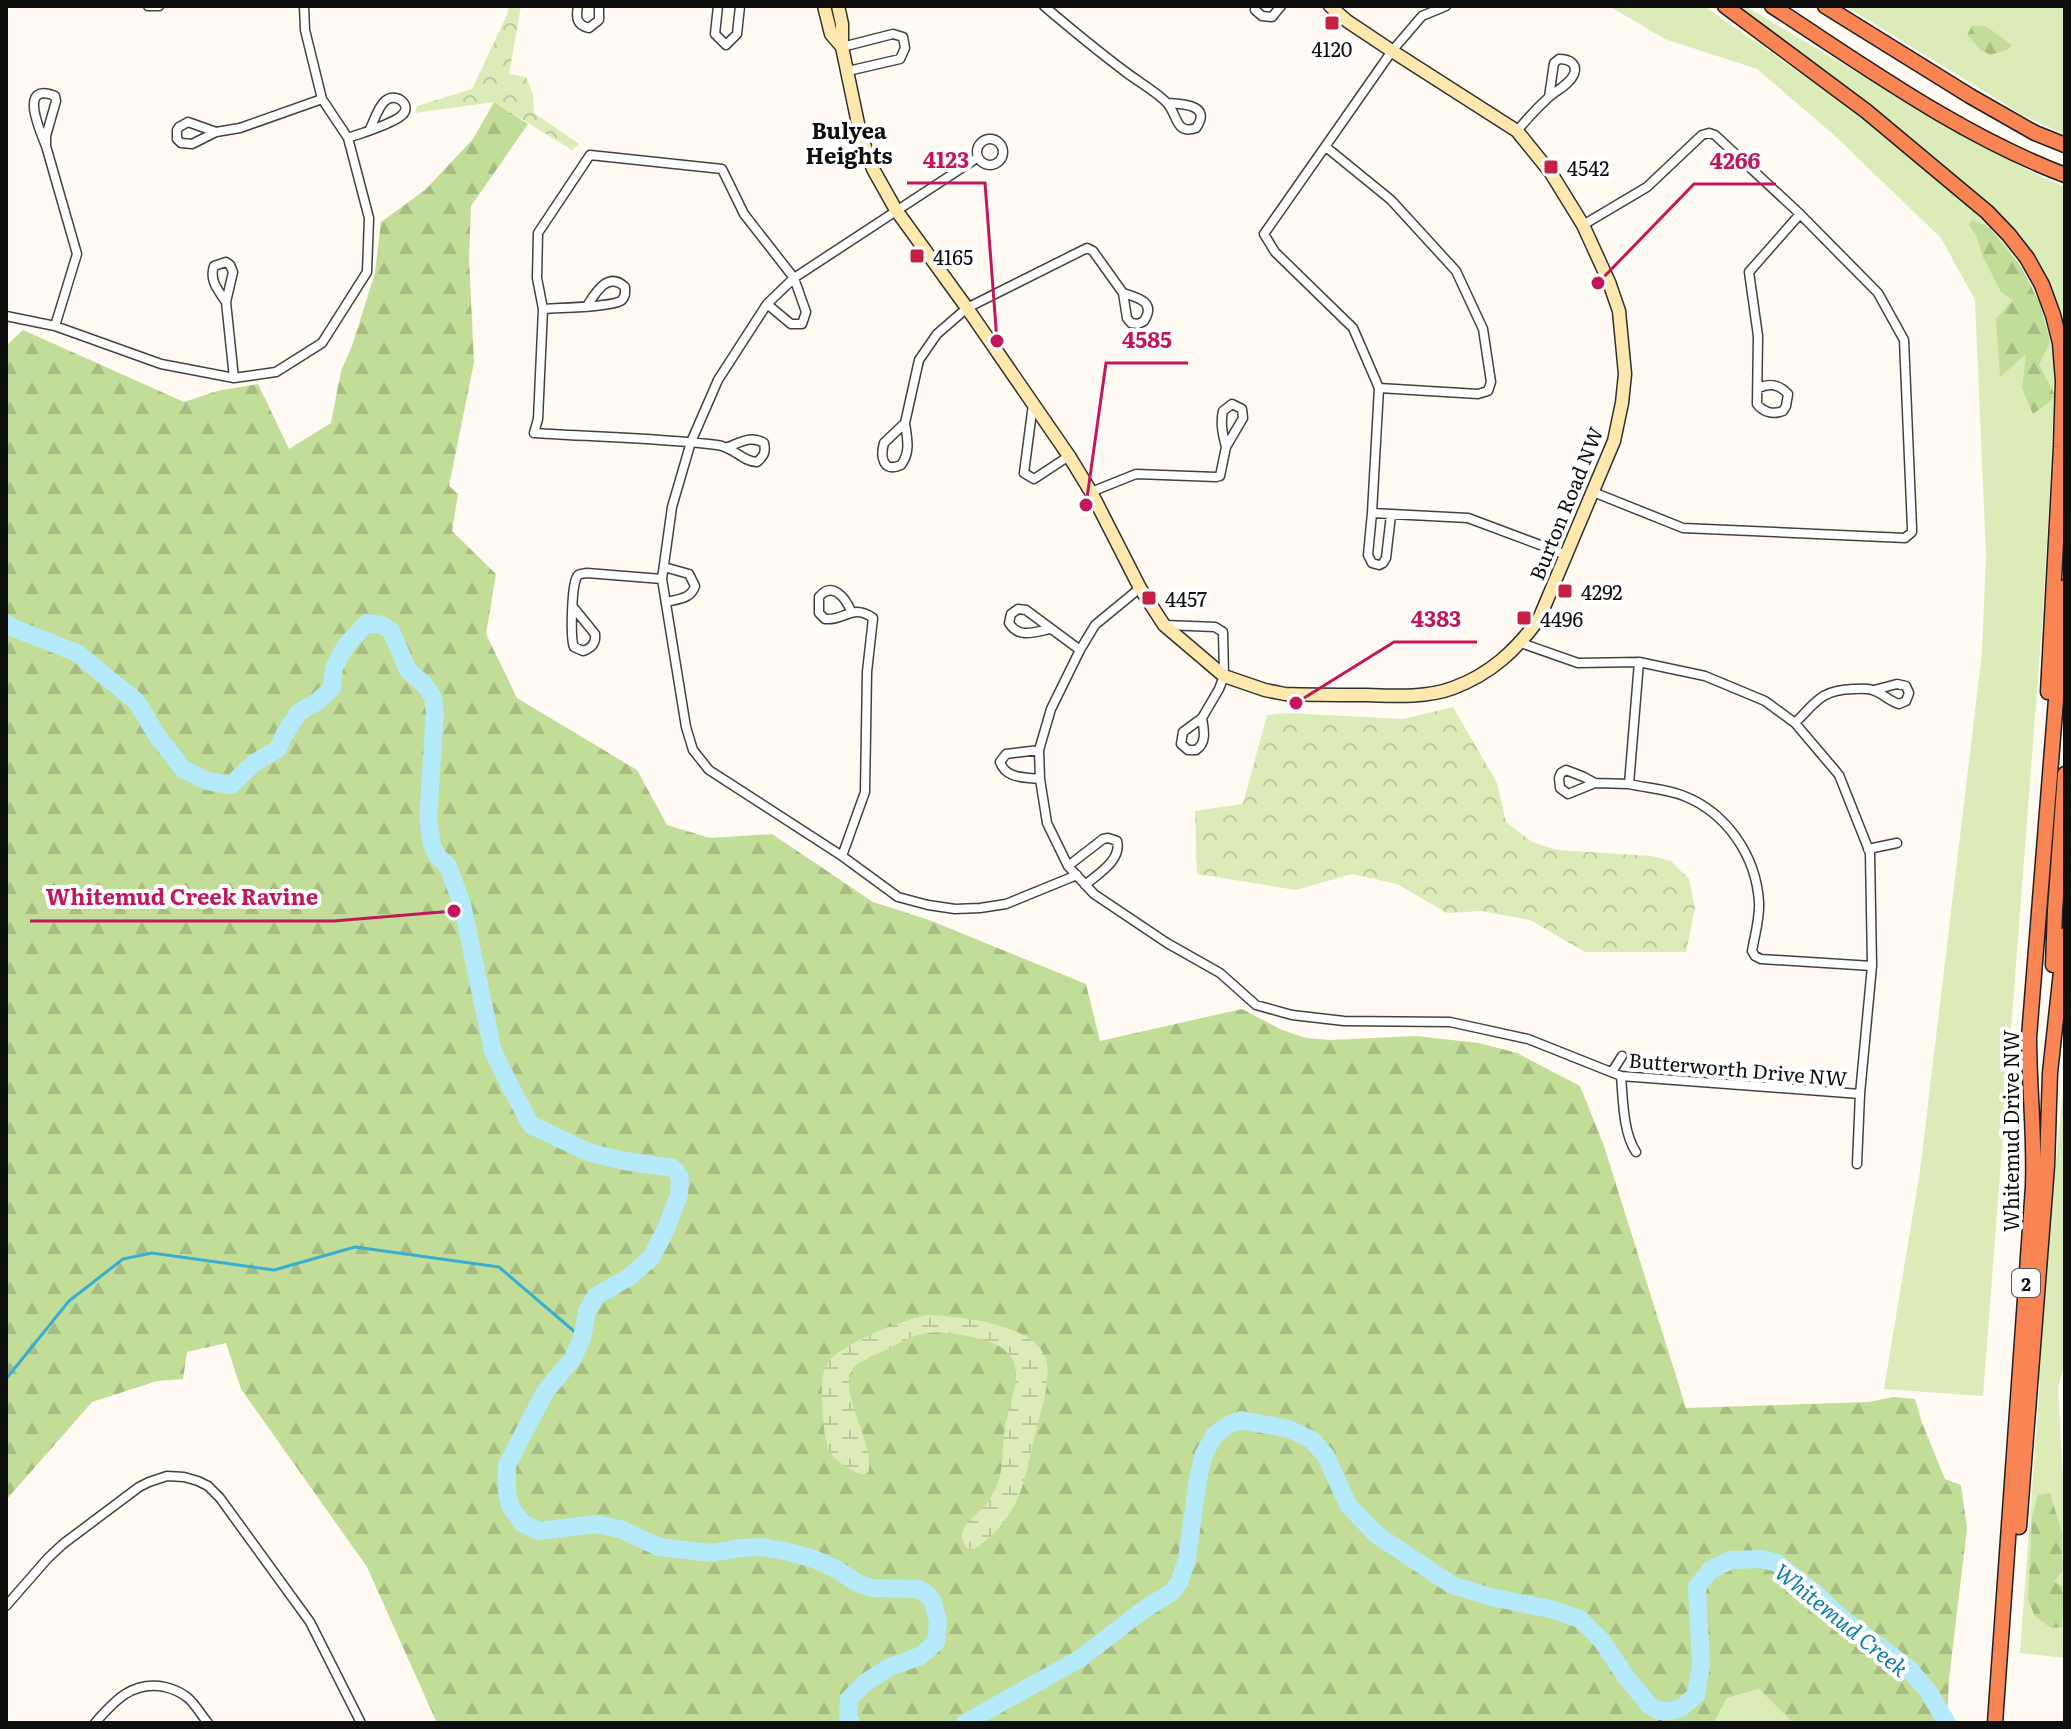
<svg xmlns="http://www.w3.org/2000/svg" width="2071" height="1729" font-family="Literata,serif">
	<defs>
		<pattern id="forest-firs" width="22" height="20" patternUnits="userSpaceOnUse" patternTransform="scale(2)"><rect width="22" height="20" fill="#c2dd98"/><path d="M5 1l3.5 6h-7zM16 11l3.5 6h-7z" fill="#a6bc82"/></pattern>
		<pattern id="wetland-marsh" width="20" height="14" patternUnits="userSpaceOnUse" patternTransform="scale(2)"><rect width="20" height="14" fill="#dbecb9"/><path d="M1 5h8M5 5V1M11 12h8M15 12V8" fill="none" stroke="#bbc99e"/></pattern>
		<pattern id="park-crowns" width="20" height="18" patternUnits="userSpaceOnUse" patternTransform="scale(2)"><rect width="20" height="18" fill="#dbecb9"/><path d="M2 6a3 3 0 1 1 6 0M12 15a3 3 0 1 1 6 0" fill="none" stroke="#bbc99e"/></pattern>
	</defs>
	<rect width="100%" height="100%" fill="#fffaf2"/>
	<path fill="#dbecb9" d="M1609,6H1704L1836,98L1969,207L2007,246L2031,284L2040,304L2049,334L2054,364L2055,394L2043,612L1983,1396L1884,1389L1920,1171L1982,653L1986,555L1975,300L1941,238L1834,135L1757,69L1665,39Z
		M1734,6H1745L1981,146L2036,174L2065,187V344L2023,245Z
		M1845,6H2065V135L2021,114Z
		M2065,1070V1362L2058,1388L2063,1474L2065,1475V1587L2053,1581L2038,1495L2062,1627L2065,1600V1658L2020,1653L2040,1382L2036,1370Z
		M1759,1689L1793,1723H1714L1727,1698Z"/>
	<path fill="url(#forest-firs)" d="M1972,26H1986L2012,45L2007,50L1990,55L1980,49L1967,35Z
		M494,102L528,124L471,206L469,259L474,362L449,486L458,494L452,531L496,574L486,634L517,698L637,770L667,825L710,838L772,834L873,902L929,920L1086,984L1100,1041L1242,1009L1282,1030L1306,1038L1331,1040L1416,1036L1479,1043L1517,1053L1580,1086L1604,1146L1686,1408L1869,1402L1893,1397L1915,1399L1922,1423L1945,1479L1961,1485L1967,1528L1949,1679L1947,1723H1793L1759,1689L1727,1698L1714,1723H437L367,1567L241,1389L226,1343L187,1352L183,1379L157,1381L92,1402L6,1500V346L23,330L184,402L217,391L258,384L289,449L331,423L341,371L352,346L375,273L381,222L425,190L473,139Z
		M1972,220L1989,227L2020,265L2040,304L2050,342L2039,365L2055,395L2053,399L2033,414L2022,388L2026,354L2000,377L1996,319L2013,300L2001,292L1983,257L1977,237L1969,224Z
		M2050,1493L2062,1533V1572L2054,1581L2065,1587L2062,1627L2051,1628L2035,1616L2028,1600L2032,1516L2038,1495Z"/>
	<path fill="url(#wetland-marsh)" d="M927,1315C957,1316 1024,1323 1042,1351C1048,1360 1048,1370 1047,1380C1046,1399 1039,1417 1035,1435C1029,1458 1026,1484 1014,1506C1004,1524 990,1540 972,1550L966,1548C965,1545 962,1541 962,1537C961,1523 979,1513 987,1504C990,1499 993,1493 996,1488C1005,1468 1001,1443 1006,1422C1009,1407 1016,1390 1016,1374C1016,1369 1014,1361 1011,1357C1002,1342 977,1338 962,1335C942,1331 921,1331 903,1341C893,1347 859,1361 854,1367C835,1391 877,1444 868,1473L863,1475C852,1471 834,1461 829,1450C823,1439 820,1388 823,1376C824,1371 828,1362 831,1359C848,1341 903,1320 927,1315Z"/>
	<path fill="url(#park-crowns)" d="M509,6H521L509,74L526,77L533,94L534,113L579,144L572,150L494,102L415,113L417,106L472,89L507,15Z
		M1453,707L1497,783L1506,822L1532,842L1557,850L1651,856L1671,861L1689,879L1695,908L1686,952H1585L1530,920L1482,911L1447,913L1397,884L1352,874L1296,890L1197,874L1195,811L1243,804L1267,715L1287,713L1403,719Z"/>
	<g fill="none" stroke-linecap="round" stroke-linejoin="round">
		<path stroke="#38aed3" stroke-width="3" d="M6,1379L69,1301L123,1259L152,1253L274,1270L355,1247L499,1267L582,1338
			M1660,1711V1723"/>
		<path stroke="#b4eaf9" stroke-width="18" d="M6,623L11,627L77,653L136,701L158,737L183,769L207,781L231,785L254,763L278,749L284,735L299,712L317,702L332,688L334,667L347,644L367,623L382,625L391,631L408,670L424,684L433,697L435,713L428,819L432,845L438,857L448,866L462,904L493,1051L508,1082L531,1125L588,1152L625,1161L673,1168L680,1178L679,1195L666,1229L651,1258L629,1277L596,1296L587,1311L582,1338L573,1358L545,1392L507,1465V1491L510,1506L522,1523L539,1531L596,1524L620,1529L659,1547L711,1553L740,1548L762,1547L785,1551L814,1559L838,1570L857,1583L872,1588L919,1589L928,1595L933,1602L938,1622L936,1642L920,1656L890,1667L866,1682L849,1699L848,1718L851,1723
			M965,1723L1081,1658L1143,1610L1172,1592L1179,1583L1187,1559L1198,1479L1204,1454L1214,1436L1226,1426L1241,1420L1289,1429L1312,1440L1326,1456L1348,1505L1377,1535L1452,1585L1491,1597L1550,1609L1580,1619L1602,1641L1626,1677L1649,1705L1660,1711H1669L1681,1708L1696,1695L1701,1665L1697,1587L1710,1570L1731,1560L1762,1559L1777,1563L1814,1592L1844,1620L1908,1668L1928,1691L1947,1723"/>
		<defs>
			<path id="street" d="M148,6H159
				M578,6C576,17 576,25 589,28L599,20V6
				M718,6L715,34L726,45L737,34L740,6
				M1044,6C1071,29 1099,52 1127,73C1139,82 1158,93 1167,103C1178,115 1175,135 1196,128C1212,105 1184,104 1167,103
				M1256,6L1255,10L1262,16L1272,17L1281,6
				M1446,6L1422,16L1392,51L1264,234L1275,252L1353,328L1379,388L1372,513L1468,518L1567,555
				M842,47L893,34L903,37L905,48L900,59L848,71
				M1517,131C1527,119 1538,107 1549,97C1557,90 1570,84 1574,74C1578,63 1568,59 1559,59L1554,63L1549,97
				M216,132L188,122L179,127L177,130V139L181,143L192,144L216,132L240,128L322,99
				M348,138C362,133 390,125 401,116C414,106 396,91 385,101C378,107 374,121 370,129
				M977 152a13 13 0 1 1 26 0a13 13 0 1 1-26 0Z
				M46,146C41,133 17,81 55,96L56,101L46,136V146L77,254L55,326
				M1326,147L1391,200L1456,271L1483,329L1491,382L1488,391L1478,394L1379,388
				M977,158L794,278L767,304L718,380L691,442L672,507L662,579L686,727L693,750L709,770L842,856L898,897L928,905L955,909L980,908L1006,904L1077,875
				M1583,225L1647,187L1702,135L1709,133L1715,135L1800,214L1878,293L1904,340L1912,528V532L1905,538L1683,528L1593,492
				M226,302C218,290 209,280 214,266L226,262L230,265L233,272L226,302L234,378
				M543,309C556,308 615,307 622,300C626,296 625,292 625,287C608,271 596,292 587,306
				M6,316L55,326L161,364L234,378L276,372L322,343L367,272L369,218L348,138L322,99L305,30L304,6
				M1758,388C1770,383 1779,384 1788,394L1786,406L1783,411C1773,415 1763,412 1757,404L1758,336L1749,272L1800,214
				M1033,404L1024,473L1034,479L1069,456
				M905,423C907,438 911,452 901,465C883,473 880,457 884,443L905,423L919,360L937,334L967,308L1087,248L1093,251L1123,293L1127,318L1131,323L1138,324L1144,321C1156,302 1139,298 1123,293
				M728,447C741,442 752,435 764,443C766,452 764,456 757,462C741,461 734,447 717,445C657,438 595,437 534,433L538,419L543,309L537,278L538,233L590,155L722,169L744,214L794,278L806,312L802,324H791L767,304
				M1091,492L1136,474L1216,477L1220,476L1226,447L1243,418L1242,409L1232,404L1223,411C1220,424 1223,435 1226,447
				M1372,513L1368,555L1372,563L1379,565L1383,563L1386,558L1391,515
				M664,567L689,574L695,586C691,599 678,599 666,602
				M1140,588L1095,625L1080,650L1051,709L1039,750L1040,779L1047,823L1068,866L1094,894L1167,943L1220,973L1256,1005L1292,1015L1344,1021L1450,1022L1528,1039L1621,1076L1860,1094
				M573,607L595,634C596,643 592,648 583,651L574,647C570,638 572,589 576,579C578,573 581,574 587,573L662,579
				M1166,625L1215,627L1223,632L1224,676L1219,689L1202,718L1183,732L1181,744L1188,750H1196C1207,743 1204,730 1202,718
				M1050,629C1035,632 1019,639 1009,623L1011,614L1018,609L1026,610L1080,650
				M1521,643L1578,663L1639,662L1705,676L1765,701L1795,723L1839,775L1870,853L1872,966L1860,1094L1857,1164
				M1639,662L1629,784C1646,788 1667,789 1684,796C1727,813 1756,856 1759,902C1760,918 1755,934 1752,951L1755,956L1761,959L1872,966
				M1795,723C1816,702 1821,690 1853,689C1859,689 1866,688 1872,690C1881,692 1889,701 1899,704L1906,701L1909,693L1906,686L1897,684L1874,690
				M1039,750L1006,754L1000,762C1006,779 1024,777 1040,779
				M1595,783L1568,794L1560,788L1559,778L1561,773L1566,770L1584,777L1595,783L1629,784
				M1868,849L1897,843
				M842,856L865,792L867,672L873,618C852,603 845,621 825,619L819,613V597C832,581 845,597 851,611
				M1068,866L1103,839L1108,838L1117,841C1122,860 1098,874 1085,885
				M1612,1072L1622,1056
				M1621,1076C1623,1099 1623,1133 1636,1152
				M6,1606L48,1558L63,1544L139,1487L149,1482L167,1476L184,1477L198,1481L208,1486L220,1498L310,1622L361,1723
				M95,1723C114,1701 133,1680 165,1687C173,1689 181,1692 188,1698C196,1705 201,1715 208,1723"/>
			<path id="secondary" d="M824,6L831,34L842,47
				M838,6L842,24V47L860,133L873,169L896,210L967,308L1069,456L1091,492L1140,588L1164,625L1224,676L1265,690L1285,694C1312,695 1339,695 1366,695C1395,696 1426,698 1453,688C1491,674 1516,650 1539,619L1614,441L1622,403L1625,374L1619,311L1609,282L1583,225L1551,173L1517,131L1392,51L1347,21L1330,6"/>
			<path id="highway" d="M1725,6L1866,111L1987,212L2009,235L2027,258L2042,285L2053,315L2060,343L2063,381L2061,447L2048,692
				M1772,6C1866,67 1960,135 2065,175
				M1825,6L1970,96L2035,133L2065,145
				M2053,965L2055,910L2065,774
				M2019,1527L2047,1166L2050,1073L2065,935
				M1995,1723L2033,1186C2035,1136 2029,1087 2029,1037L2065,587"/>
		</defs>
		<use href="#street" stroke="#424242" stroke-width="11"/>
		<use href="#secondary" stroke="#313131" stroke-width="15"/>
		<use href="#highway" stroke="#202020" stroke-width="17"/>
		<use href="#street" stroke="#fff" stroke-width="8"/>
		<use href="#secondary" stroke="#ffe8ad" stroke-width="12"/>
		<use href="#highway" stroke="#f98555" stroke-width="14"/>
	</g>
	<g fill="#c62144" stroke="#fff" stroke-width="3">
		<rect x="1324" y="15" width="16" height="16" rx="4"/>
		<rect x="1543" y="159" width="16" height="16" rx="4"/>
		<rect x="909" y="248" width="16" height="16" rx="4"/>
		<rect x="1557" y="583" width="16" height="16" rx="4"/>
		<rect x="1141" y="590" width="16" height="16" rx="4"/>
		<rect x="1516" y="610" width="16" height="16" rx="4"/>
	</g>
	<g text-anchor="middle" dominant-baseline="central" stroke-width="8" stroke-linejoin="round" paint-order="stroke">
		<rect fill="#fff" stroke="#575757" stroke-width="2" x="2012" y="1269" width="28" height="28" rx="6"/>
		<g font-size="18" font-weight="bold" fill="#0f0f0f">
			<text x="2026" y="1283">2</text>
		</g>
		<g font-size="20" fill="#0f0f0f" stroke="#fff" text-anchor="start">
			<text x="1332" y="48" text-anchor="middle">4120</text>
			<text x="1567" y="167">4542</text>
			<text x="933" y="256">4165</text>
			<text x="1581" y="591">4292</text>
			<text x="1165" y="598">4457</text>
			<text x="1540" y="618">4496</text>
		</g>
		<g font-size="20" fill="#0f0f0f" stroke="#fff">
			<text transform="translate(1565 503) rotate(-68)">Burton Road NW</text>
			<text transform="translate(1738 1068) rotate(5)">Butterworth Drive NW</text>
			<text transform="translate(2010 1131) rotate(-90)">Whitemud Drive NW</text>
		</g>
		<g font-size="22" font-weight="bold" fill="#0f0f0f" stroke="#fff">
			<text x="849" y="129">Bulyea<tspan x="849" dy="25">Heights</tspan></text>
		</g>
		<g font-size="22" font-style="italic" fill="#137ea7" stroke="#fff">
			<text transform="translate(1842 1619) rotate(39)">Whitemud Creek</text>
		</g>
	</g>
	<path fill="none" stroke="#c2185b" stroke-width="3" d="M997 341L985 183H907M1598 283L1694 184H1776M1086 505L1106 363H1188M1296 703L1394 642H1477M454 911L334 921H30"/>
	<g fill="#c2185b" stroke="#fff" stroke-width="3">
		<circle cx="997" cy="341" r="8"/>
		<circle cx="1598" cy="283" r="8"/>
		<circle cx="1086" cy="505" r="8"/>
		<circle cx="1296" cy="703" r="8"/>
		<circle cx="454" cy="911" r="8"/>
	</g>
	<g font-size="22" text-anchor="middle" font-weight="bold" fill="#c2185b" stroke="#fff" stroke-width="8" stroke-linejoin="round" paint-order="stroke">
		<text x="946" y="168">4123</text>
		<text x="1735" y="169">4266</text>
		<text x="1147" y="348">4585</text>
		<text x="1436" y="627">4383</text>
		<text x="182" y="905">Whitemud Creek Ravine</text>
	</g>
	<rect width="2071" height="1729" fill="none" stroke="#0f0f0f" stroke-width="16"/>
</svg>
